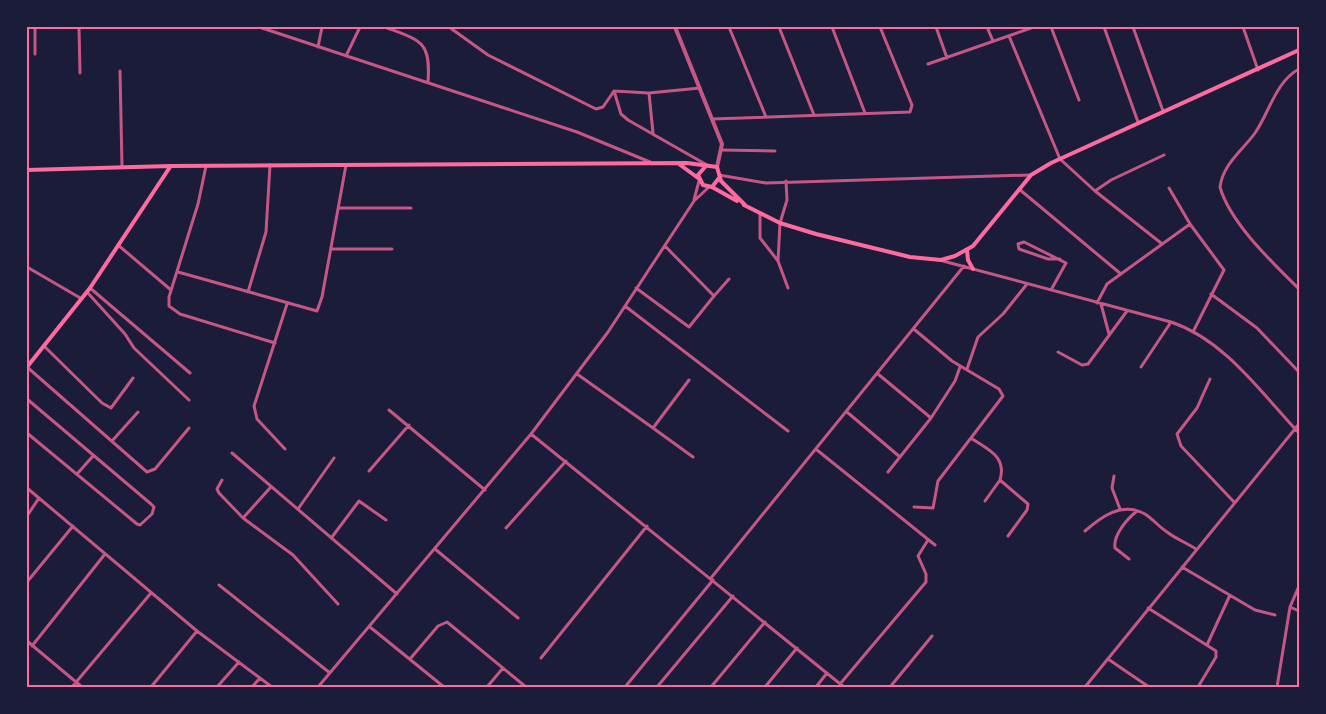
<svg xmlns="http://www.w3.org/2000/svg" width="1326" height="714" font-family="'Noto Serif',serif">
	<rect width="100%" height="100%" fill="#1b1b3a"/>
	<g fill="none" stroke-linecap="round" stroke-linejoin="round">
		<path stroke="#c65784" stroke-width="3" d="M35,27V54
			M79,27L80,73
			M259,27L577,132L650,162
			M385,27C421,41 431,41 428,82
			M449,27L488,55L596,109L603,107L614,91L649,93L700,88
			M729,27L766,117
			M779,27L814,115
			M832,27L865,113
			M936,27L947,58
			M987,27L993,41
			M1051,27L1079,100
			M1104,27L1138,122
			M1133,27L1163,111
			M1243,27L1258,70
			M1009,36L1060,159L1095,191L1161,243
			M318,47L322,27
			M346,56L360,27
			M928,64L1034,27
			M1299,69C1276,81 1269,113 1255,133C1242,151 1223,164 1220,187C1230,223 1273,263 1299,289
			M120,71L122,167
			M614,91L621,114L628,120L707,165
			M649,93L653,133
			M712,119L910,112L912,105L880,27
			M722,150L775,151
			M206,166L198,204L169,297V306L180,314L275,343
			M719,175L766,183L1030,175
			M1169,188L1190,224L1224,270L1194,330
			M1019,189L1121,274
			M1095,191L1111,180L1164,155
			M694,200L699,181
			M339,208H411
			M760,215V238L778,261L788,288
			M118,245L171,290
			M332,249H392
			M778,261L780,223L787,200L786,181
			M943,261L1171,322C1225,340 1261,393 1299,433
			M27,267L82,299
			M178,272L317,311L322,297L346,165
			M90,288L190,373
			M636,288L689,327L714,296L665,246
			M1051,290L1066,263L1024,242L1018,244L1019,249L1048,259H1060
			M87,292L125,334L134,348L189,400
			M248,292L266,232L270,165
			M1211,294L1257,328L1299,372
			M714,296L729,279
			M1097,303L1107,284L1190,224
			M1101,304L1109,334
			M625,306L788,431
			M44,346L102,403L111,408L133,378
			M1058,352L1082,365L1088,364L1127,311
			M27,367L147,472L155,469L189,428
			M1141,367L1171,322
			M967,369L978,337L1003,314L1027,284
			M577,374L653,428L689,380
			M878,374L931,418L955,381L960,367
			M1210,379L1197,408L1177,434L1181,446L1234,502
			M27,399L151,504L154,507L152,514L140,525L137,524L27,433
			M389,410L485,490
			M847,412L900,457
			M653,428L693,457
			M531,434L844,687
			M971,438C988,450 1007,456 1000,480L1028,504L1027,510L1008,536
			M112,441L138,412
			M285,449L257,419L254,406L287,304
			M817,450L935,545
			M232,453L397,594
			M369,471L409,425
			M888,472L931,418
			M77,474L93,456
			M1114,476L1112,488L1120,509
			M222,480L217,489L219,493L243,518
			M27,488L197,631L272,687
			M270,488L243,518L293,555L338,604
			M985,501L1000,480
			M914,507L933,508L938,481L1003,396L999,389L952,361L915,330
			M298,509L334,458
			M27,516L39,498
			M506,528L566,461
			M1085,531C1101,517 1122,501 1145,514C1153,519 1159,527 1167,532C1176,539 1187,543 1196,549
			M332,537L359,501L386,520
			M435,549L518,618
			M1129,559L1115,548C1113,535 1127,519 1137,511
			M1182,567L1255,610L1275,615
			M711,578L964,266
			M27,582L73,526
			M219,585L330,673
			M1290,607L1299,611
			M1148,608L1216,651V657L1198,687
			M370,627L444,687
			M27,641L82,687
			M1207,645L1230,595
			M32,646L105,554
			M541,658L647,526
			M410,659L438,626L447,622L526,687
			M1108,659L1149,687
			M840,684L926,582V574L918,556L928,540
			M72,687L151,593
			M151,687L197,631
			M217,687L239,662
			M252,687L260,678
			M318,687L531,434L608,332L694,201L709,187
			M487,687L503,668
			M625,687L713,580
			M657,687L733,596
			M711,687L765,622
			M765,687L797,648
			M816,687L827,673
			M890,687L932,636
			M1085,687L1299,424
			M1277,687L1290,607L1299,586"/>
		<path stroke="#c65784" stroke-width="4" d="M675,27L722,144L717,167"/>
		<path stroke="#ff6b9d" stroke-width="4" d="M679,164L698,178
			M705,167L698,175L703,185L712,187L719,178
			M27,170L170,166L687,163L717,167L721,181L745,205
			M712,187L737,201
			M744,205L780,223L816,234L910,257L941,260L955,256L973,246L1031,175L1051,163L1299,50
			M967,250L968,260L973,269
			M27,367L90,288L170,167"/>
	</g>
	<rect width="1326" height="714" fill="none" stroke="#1b1b3a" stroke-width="57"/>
	<rect x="28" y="28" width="1270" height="658" fill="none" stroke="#ff6b9d" stroke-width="2"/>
</svg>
